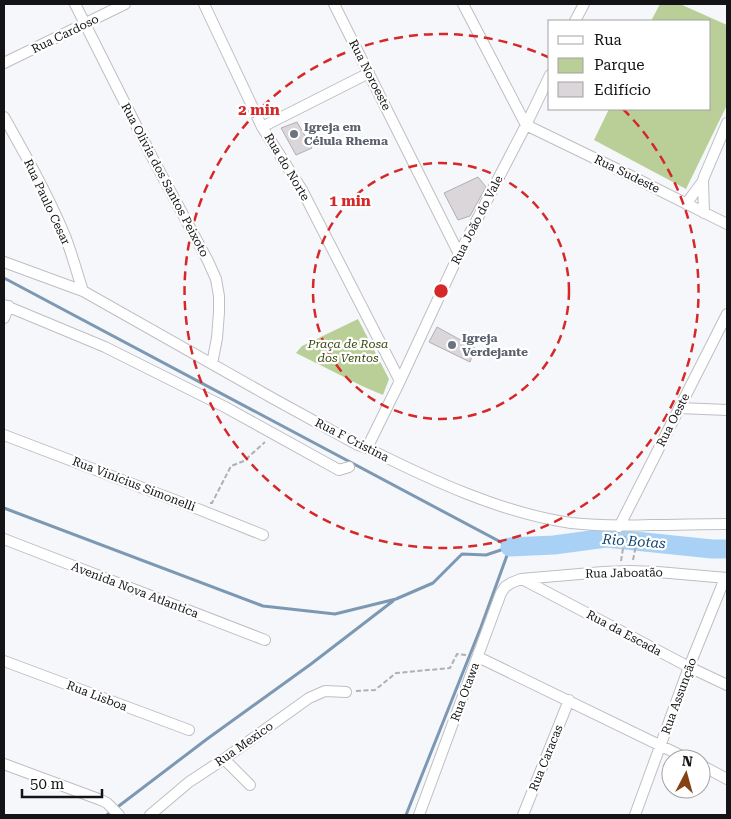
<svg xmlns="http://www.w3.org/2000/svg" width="731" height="819" font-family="'Roboto Serif',serif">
	<rect width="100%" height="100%" fill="#f5f7fb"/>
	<path fill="#bacf97" d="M660,4H680L727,25V105L686,189L594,140L609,109H710V21H651Z
		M358,319L389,379L383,395L364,387L296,353L302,346Z"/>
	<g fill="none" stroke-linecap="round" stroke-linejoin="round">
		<path stroke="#7c98b2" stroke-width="3" d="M4,278L510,547
			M4,508L263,606L335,614L396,599L433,583L462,554L486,555L510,547
			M107,815L207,739L311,664L393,601
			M406,815L481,627L510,547"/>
		<path stroke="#a8d1f5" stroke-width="19" d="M510,547L554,545L606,538L712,549H727"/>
	</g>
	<path fill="#dbd6d9" stroke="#b2aeb1" d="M297,122L312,148L296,155L281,128Z
		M478,177L486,187L470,216L458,220L444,193Z
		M437,327L475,348L470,362L429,342Z"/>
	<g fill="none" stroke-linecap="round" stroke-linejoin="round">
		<defs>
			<path id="street" d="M75,4L152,157L208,261L216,279L219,296V312L217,338L212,364
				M204,4L262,127L302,190L400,381
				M334,4L459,254
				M463,4L526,125L627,174L727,224
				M575,21L584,4
				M4,63L125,4
				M4,117C26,156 48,195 65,236C72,254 77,273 83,291
				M262,127L369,73
				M686,204L703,181
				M704,213L703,181L704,177L727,123
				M4,262L83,291L274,399L358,445L367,448C429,479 501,513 571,523C598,526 623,526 651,525C676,525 702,524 727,524
				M4,305L105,347L225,407L339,470L349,467
				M4,318L9,306
				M679,408L727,410
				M4,435L193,507L263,535
				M367,448L400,381L459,254L526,125L550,75
				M619,527L727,314
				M4,539L265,640
				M522,579L689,667L727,685
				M478,657L688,759
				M4,661L189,730
				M224,759L250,785
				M4,764L101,800L107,803L119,815
				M701,765L727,779
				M150,815L189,782L224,759L309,698L325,691L346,692
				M419,815L501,593L505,587L511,583L521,579L603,572L630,571L658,572L727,578
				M523,815L569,700
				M635,815L689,667L725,578"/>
		</defs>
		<use href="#street" stroke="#bdbfc3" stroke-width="12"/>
		<path stroke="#afb0b3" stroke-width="2" stroke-dasharray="5 2.5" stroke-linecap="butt" d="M210,503H212L231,466L244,461L265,442
			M633,560L638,535
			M621,561L625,536
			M356,691L375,690L396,673L450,668L457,654L466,655"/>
		<use href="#street" stroke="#fff" stroke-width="10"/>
	</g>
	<g fill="none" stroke="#d62828" stroke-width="2.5" stroke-dasharray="9 6">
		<circle cx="441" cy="291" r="128"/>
		<path d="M623 109A257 257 0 1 1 550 58"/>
	</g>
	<g fill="#6b7280" stroke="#fff" stroke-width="2">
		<circle cx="294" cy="134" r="5"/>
		<circle cx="452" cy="345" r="5"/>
	</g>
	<g text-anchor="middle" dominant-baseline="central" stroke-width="4.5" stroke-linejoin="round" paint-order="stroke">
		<g font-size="12" fill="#141416" stroke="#fff">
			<text transform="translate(65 34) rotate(-26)">Rua Cardoso</text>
			<text transform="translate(370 75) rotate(63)">Rua Noroeste</text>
			<text transform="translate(287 167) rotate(59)">Rua do Norte</text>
			<text transform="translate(627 174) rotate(26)">Rua Sudeste</text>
			<text transform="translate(165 180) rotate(62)">Rua Olivia dos Santos Peixoto</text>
			<text transform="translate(47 202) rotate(65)">Rua Paulo Cesar</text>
			<text transform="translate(477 220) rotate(-63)">Rua João do Vale</text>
			<text transform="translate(673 420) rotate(-63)">Rua Oeste</text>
			<text transform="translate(352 440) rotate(27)">Rua F Cristina</text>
			<text transform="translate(134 484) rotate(21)">Rua Vinícius Simonelli</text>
			<text transform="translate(624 573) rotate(-1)">Rua Jaboatão</text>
			<text transform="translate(135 590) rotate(21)">Avenida Nova Atlantica</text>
			<text transform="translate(624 633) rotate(28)">Rua da Escada</text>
			<text transform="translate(465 692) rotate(-70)">Rua Otawa</text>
			<text transform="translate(97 696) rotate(21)">Rua Lisboa</text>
			<text transform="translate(679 696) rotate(-70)">Rua Assunção</text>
			<text transform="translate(244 744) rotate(-35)">Rua Mexico</text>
			<text transform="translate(546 758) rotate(-68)">Rua Caracas</text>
		</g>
		<g font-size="12" font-weight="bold" fill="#5b616d" stroke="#fff" text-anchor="start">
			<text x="304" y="127">Igreja em<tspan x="304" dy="14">Célula Rhema</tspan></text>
			<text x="462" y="338">Igreja<tspan x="462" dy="14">Verdejante</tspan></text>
		</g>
		<g font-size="12" font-style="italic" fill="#384a0f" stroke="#fff">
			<text x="348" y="344">Praça de Rosa<tspan x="348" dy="14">dos Ventos</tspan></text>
		</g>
		<g font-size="14" font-style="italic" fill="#0e456b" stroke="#fff">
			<text transform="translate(634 541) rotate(4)">Rio Botas</text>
		</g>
	</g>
	<circle cx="441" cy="291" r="8" fill="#d62828" stroke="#fff" stroke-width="2.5"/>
	<g font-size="15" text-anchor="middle" font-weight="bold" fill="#d62828" stroke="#fff" stroke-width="4.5" stroke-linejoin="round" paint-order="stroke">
		<text x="259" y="115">2 min</text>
		<text x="350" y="206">1 min</text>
	</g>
	<rect width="731" height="819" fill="none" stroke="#141416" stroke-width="10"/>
	<rect x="548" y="20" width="162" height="90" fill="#ffffff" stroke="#a1a1a2"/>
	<rect x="558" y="36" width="25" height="8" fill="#ffffff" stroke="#a1a1a2"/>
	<text x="594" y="45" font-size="15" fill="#141416">Rua</text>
	<rect x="558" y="58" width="25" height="15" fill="#bacf97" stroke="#a1a1a2"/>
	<text x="594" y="70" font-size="15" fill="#141416">Parque</text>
	<rect x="558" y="82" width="25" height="15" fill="#dbd6d9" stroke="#a1a1a2"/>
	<text x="594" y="95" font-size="15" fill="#141416">Edifício</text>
	<g transform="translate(686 774) rotate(6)"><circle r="24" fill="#ffffff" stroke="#a1a1a2"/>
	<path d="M0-4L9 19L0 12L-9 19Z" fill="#854214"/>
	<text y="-8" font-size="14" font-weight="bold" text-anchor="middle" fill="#141416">N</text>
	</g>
	<path d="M22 789v8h80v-8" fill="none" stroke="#141416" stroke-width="2.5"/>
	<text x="30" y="789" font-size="15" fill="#141416" stroke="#ffffff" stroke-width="4" paint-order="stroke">50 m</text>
</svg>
